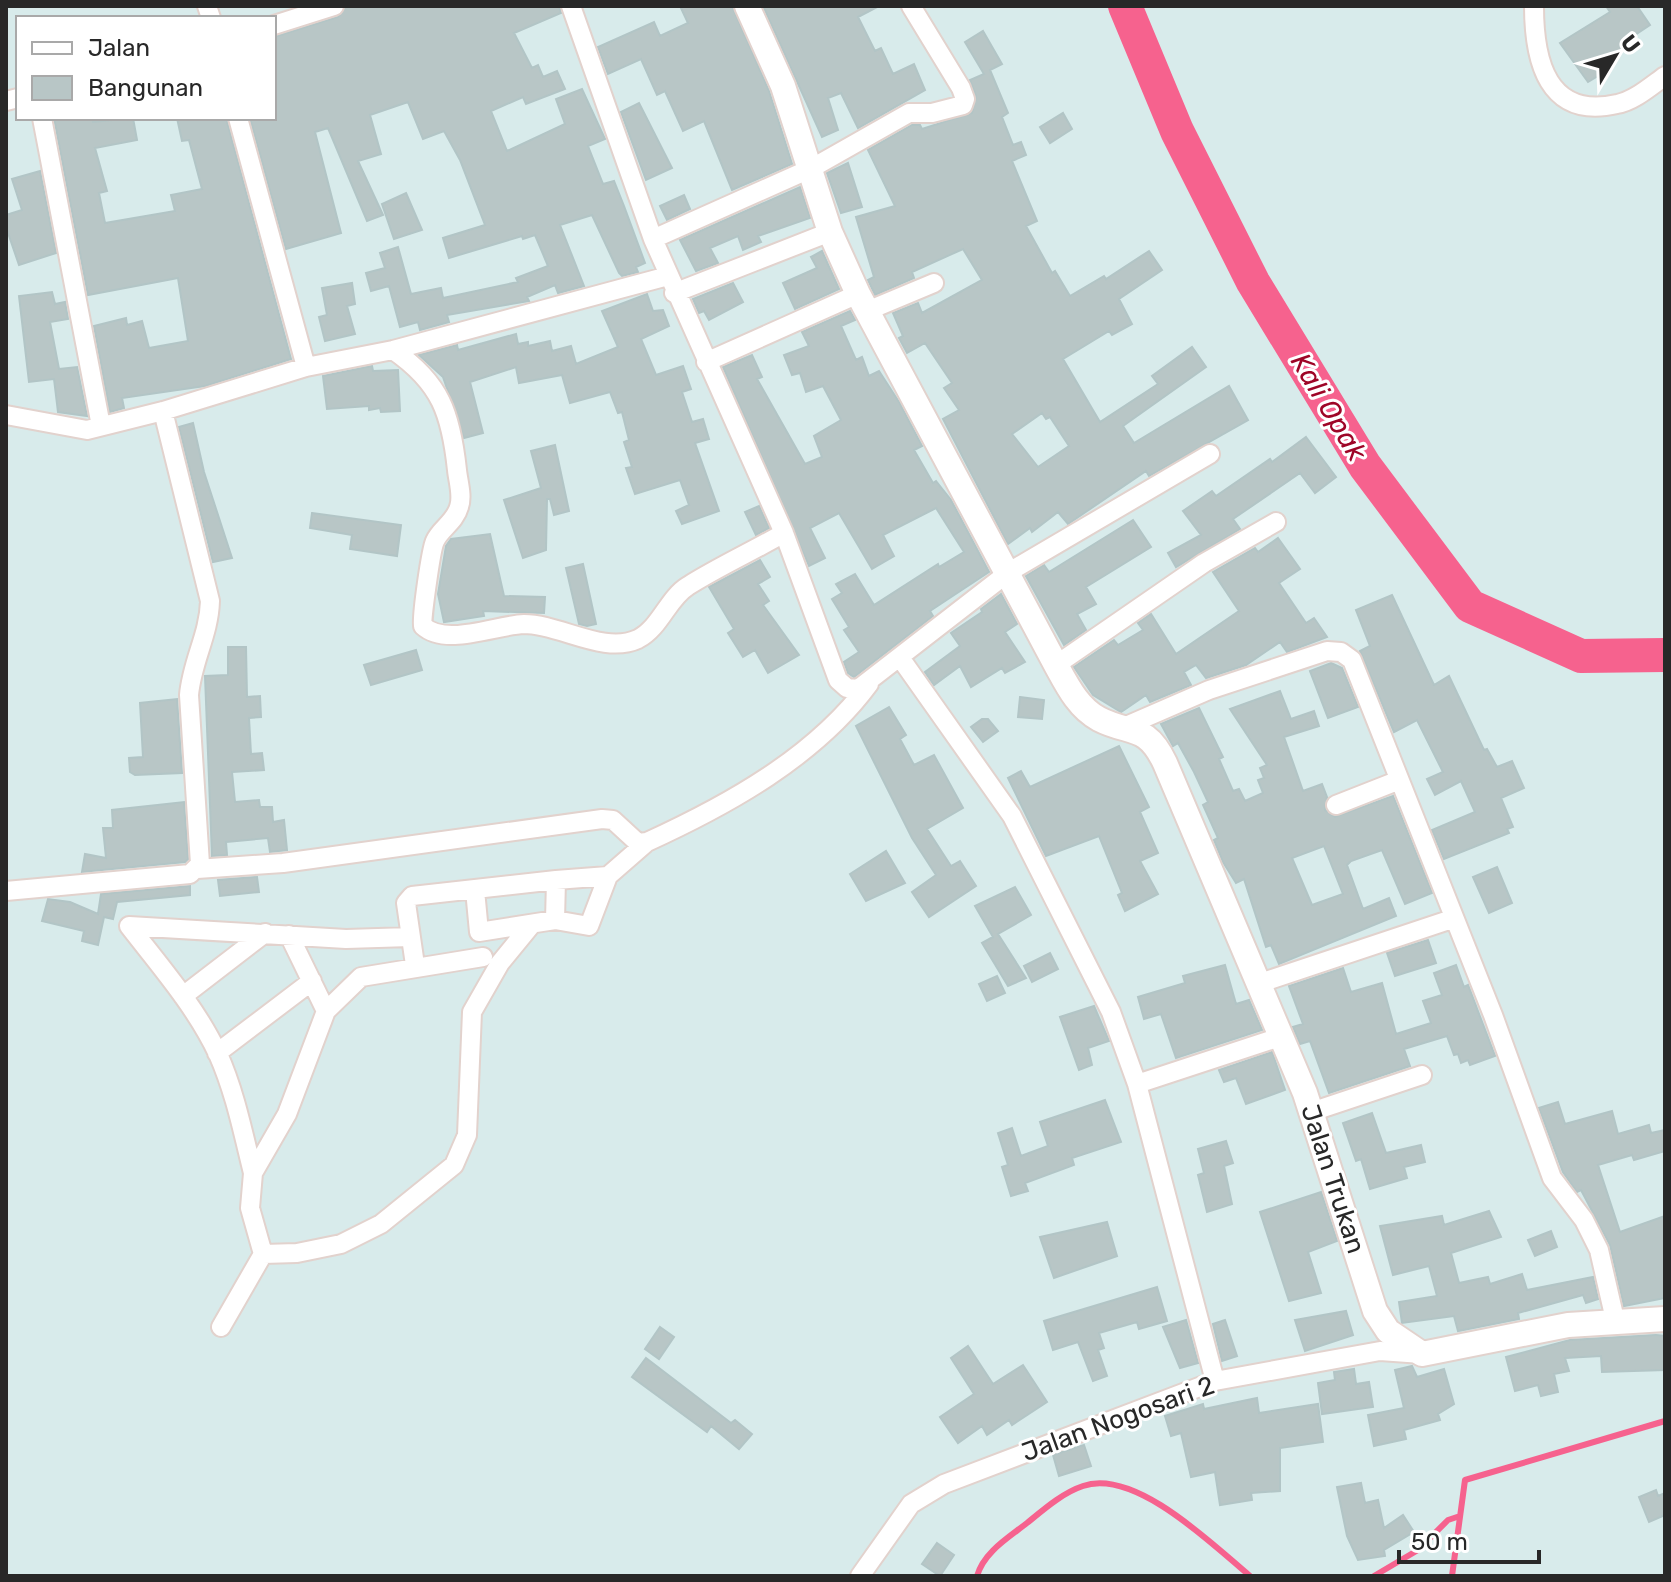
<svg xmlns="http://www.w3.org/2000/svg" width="1671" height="1582" font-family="Rubik,sans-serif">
	<rect width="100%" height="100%" fill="#d8ebeb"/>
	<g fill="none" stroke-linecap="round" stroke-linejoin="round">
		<path stroke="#f6628e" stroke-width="6" d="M977,1576C984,1552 1008,1538 1027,1523C1043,1510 1062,1493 1083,1486C1135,1468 1213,1545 1250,1576
			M1374,1576L1418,1550L1448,1520L1460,1516
			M1452,1576L1465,1480L1665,1421"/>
		<path stroke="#f6628e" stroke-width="34" d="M1125,6L1177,131L1253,282L1365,466L1470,606L1581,656L1665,655"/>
	</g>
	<path fill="#b8c6c6" stroke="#b2c5c6" stroke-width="2" fill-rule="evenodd" d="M346,6H559L561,13L514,33L532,68L538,65L543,77L557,71L565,89L526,104L523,97L491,111L507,151L565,124L556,99L582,89L605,139L588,146L603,184L614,181L624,206L645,263L636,267L638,272L622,276L619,273L592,215L560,225L584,286L558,293L555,285L527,297L529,301L447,315L449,322L420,330L418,322L400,327L389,286L371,291L366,273L385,268L380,253L398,247L411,294L441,288L443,298L518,282L516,278L548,266L535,235L523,239L522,236L449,258L443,238L485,225L460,160L444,131L423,139L408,102L370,115L381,154L358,161L383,215L367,221L328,128L315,132L341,233L286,249L250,118H274V37L338,17Z
		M680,6H732L769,91L792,164L732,190L704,121L683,131L665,91L657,95L641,59L608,74L598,47L654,22L660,36L688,23Z
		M763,6H879L858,17L875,51L881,48L893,74L914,64L925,90L858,128L841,93L828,98L838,130L822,137Z
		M1606,6H1637L1650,25L1626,41L1629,46L1603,63L1608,70L1588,82L1560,43L1610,12Z
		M983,31L1002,64L990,70L1008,113L1002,117L1013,145L1021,142L1026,155L1012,161L1037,221L1026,226L1052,273L1055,271L1070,296L1104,276L1106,279L1149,251L1162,270L1119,299L1132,324L1112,335L1109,331L1063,359L1100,422L1158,384L1152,376L1192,347L1206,367L1123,426L1134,443L1229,386L1248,420L1149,476L1146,471L1068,524L1058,512L1032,532L1030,528L1008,544L943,419L959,410L944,388L952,383L925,343L907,353L899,338L903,336L893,313L918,303L922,313L982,280L963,249L912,272L914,278L875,295L868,280L874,277L856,217L895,206L868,150L912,125H920L922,129L972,113L976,96L970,80L984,74L965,42ZM1042,413L1046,419L1050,417L1069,446L1038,467L1012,434Z
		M639,103L672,168L646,180L621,112Z
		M1063,113L1072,129L1050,143L1040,127Z
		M54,118H92L93,122L133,118L137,140L95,148L107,191L99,193L105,223L175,211L171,195L202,189L189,140L182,141L177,118H226L291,359L205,386L122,398L124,408L110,412L94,326L126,318L127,325L142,321L149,348L188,341L178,278L88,295Z
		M848,163L862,207L841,213L827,173Z
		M40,171L56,253L19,265L6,227V215L22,210L12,179Z
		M800,187L810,218L758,236L761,242L743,250L738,236L710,248L718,263L696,271L680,240Z
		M406,193L422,230L394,239L382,204Z
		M684,195L690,209L667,220L660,206Z
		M822,251L839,289L795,309L783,283L817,268L811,257Z
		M352,283L355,304L347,306L355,334L325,341L319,317L327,315L322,288Z
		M733,283L743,302L709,320L704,311L699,313L693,299Z
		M52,292L55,304L65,302L68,319L50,322L59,369L77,367L87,416L58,412L54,379L29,382L19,296Z
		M647,294L653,311L663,310L669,326L641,339L656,375L683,366L691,389L682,392L692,422L703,419L709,439L695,443L719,511L682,524L676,511L689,505L680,480L635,494L626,468L632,467L624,442L629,440L622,412L618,413L610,392L570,403L562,375L519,383L516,367L470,382L483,433L464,438L443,377L419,355L457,345L458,350L516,334L518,344L528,342V346L550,341L552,351L571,346L576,364L618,347L602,311Z
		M850,311L855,320L841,326L856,360L862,357L869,376L879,371L899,402L922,446L914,450L933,483L936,481L951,500L989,572L930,611L933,616L854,677L848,673L844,662L859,652L844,630L849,627L832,599L842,593L836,584L855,574L874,605L938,564L939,567L964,552L936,508L883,535L894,556L872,569L839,513L810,528L825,558L809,566L723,367L752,355L762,377L757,379L805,464L822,457L814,436L841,420L823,386L806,392L800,373L792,375L784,355L809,346L802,332Z
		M372,366L373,371L398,370L400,411L381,412L380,408L369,410V406L327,409L323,376Z
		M193,423L204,472L232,558L213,562L179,427Z
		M1306,437L1336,477L1315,493L1300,473L1233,519L1240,529L1176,567L1168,553L1201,535L1183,511L1212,491L1216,496L1270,459L1272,462Z
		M555,445L569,511L554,515L550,499H547L546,550L523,558L504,500L541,488L531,451Z
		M759,506L769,528L756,535L745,512Z
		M312,513L401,525L397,556L350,549L352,535L310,528Z
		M1133,520L1151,547L1086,587L1096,604L1077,614L1086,630L1064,645L1026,576L1044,565L1049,572Z
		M490,534L504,596L545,597L544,613L483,611L484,616L444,622L438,594L446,546L451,539Z
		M1278,538L1300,569L1279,583L1306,623L1314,618L1327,637L1287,652L1280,642L1246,665L1206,678L1196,665L1184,672L1191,685L1150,702L1146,695L1121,712L1093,695L1074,667L1114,640L1118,645L1143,630L1138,623L1151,614L1176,654L1239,611L1213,572L1255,548L1258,552Z
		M760,560L770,577L758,584L769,601L763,605L799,655L768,673L755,650L743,657L728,633L734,629L709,587Z
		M583,564L596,624L587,626L579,624L566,568Z
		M1001,594L1017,624L1005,632L1025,662L1005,673L1002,668L971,687L960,666L934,685L925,672L960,646L951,633L982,612L981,609Z
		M1392,595L1434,685L1449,676L1484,750L1487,749L1497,767L1512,761L1524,788L1501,798L1513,827L1507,829L1509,833L1444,859L1432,830L1475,812L1461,781L1435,795L1427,779L1443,772L1417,720L1394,732L1360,651L1370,646L1356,610Z
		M228,647H246L247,697L260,696L261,717L249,718L251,754L262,753L264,770L232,772L235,802L259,800L260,807H272L273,822L284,820L287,850L270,852L268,838L226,842L227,855L212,856L205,676L228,675Z
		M416,650L422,670L371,685L364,665Z
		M1331,663L1342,668L1358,707L1328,718L1310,671Z
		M1280,691L1291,719L1314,711L1319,726L1284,737L1303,791L1322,784L1327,797L1325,810L1335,817L1393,796L1432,893L1405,904L1382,850L1351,861L1347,865L1363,909L1389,898L1396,916L1279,964L1271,945L1266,947L1244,879L1236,883L1223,862L1214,840L1218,838L1203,805L1208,802L1194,772L1178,743L1173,746L1161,724L1199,708L1223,757L1219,759L1233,791L1239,789L1245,801L1263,793L1258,780L1264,778L1260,768L1267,765L1230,709ZM1324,846L1343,894L1312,905L1292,858Z
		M1020,697L1044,700L1042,719L1018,717Z
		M177,699L182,773L135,775L130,772L129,758L143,757L140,703Z
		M889,707L906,735L900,739L914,765L934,755L963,808L927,829L951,866L960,861L976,886L929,917L912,892L936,875L912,838L856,726Z
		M982,719H988L998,731L983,742L971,727Z
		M1119,746L1149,807L1140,812L1158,853L1140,861L1158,894L1125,911L1118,895L1122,893L1099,836L1046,856L1008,778L1021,771L1030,787Z
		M184,802L188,859L185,862L82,872L85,854L106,858L103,828H113L112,810Z
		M886,851L905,883L866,901L850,874Z
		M1497,867L1512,903L1489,913L1473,877Z
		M257,877L259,892L220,896L218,880Z
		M190,886V895L117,902L113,919L104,917L98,945L82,941L84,931L42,921L48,899L70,902L98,914L101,894Z
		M1015,887L1031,915L998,934L1026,978L1008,986L982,943L993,937L975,906Z
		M1428,940L1436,963L1395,976L1387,953Z
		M1050,953L1058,969L1032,982L1024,966Z
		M1225,965L1236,1004L1249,1000L1262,1030L1176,1058L1161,1014L1144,1019L1138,997L1185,983L1183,976Z
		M1456,965L1464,987L1468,985L1495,1056L1470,1065L1468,1060L1461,1063L1458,1054L1454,1055L1447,1036L1404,1049L1410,1066L1329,1093L1310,1041L1300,1044L1293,1027L1303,1024L1289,986L1343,968L1351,992L1382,983L1396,1034L1431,1023L1423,1001L1442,995L1434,973Z
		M997,976L1005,993L987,1001L979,984Z
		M1094,1006L1109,1041L1088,1048L1092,1065L1079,1070L1060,1017Z
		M1272,1052L1285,1090L1246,1104L1236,1078L1224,1082L1219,1070Z
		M1105,1100L1121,1142L1072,1158L1074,1165L1025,1183L1028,1191L1011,1196L1002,1167L1008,1165L998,1133L1012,1128L1021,1156L1048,1146L1040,1122Z
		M1558,1102L1565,1124L1612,1111L1618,1134L1649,1125L1651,1133L1665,1130V1151L1634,1160L1632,1155L1598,1165L1620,1232L1665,1216V1298L1624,1306L1610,1245L1581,1190L1577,1192L1563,1172L1539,1108Z
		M1372,1113L1386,1153L1421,1145L1425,1162L1404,1167L1407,1178L1370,1189L1361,1159L1356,1161L1343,1123Z
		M1226,1141L1233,1163L1224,1166L1232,1204L1207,1212L1198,1175L1204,1173L1198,1149Z
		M1321,1192L1337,1241L1308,1252L1321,1293L1289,1301L1260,1212Z
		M1489,1211L1501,1237L1451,1253L1459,1283L1488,1277L1490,1284L1522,1274L1527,1290L1593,1277L1598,1299L1586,1303L1583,1295L1518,1313L1519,1319L1458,1331L1454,1316L1402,1323L1399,1302L1437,1296L1429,1266L1393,1275L1380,1226L1442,1216L1444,1225Z
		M1107,1222L1117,1256L1054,1278L1040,1237Z
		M1551,1231L1557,1247L1535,1256L1528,1240Z
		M1157,1287L1167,1321L1139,1329L1137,1322L1099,1333L1104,1348L1098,1350L1107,1376L1093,1381L1078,1342L1053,1350L1044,1321Z
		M1346,1311L1353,1335L1305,1351L1295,1320Z
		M1186,1320L1198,1363L1180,1368L1163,1327Z
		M1225,1320L1237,1356L1222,1361L1213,1324Z
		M660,1327L674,1337L659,1359L645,1349Z
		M1656,1335L1665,1336V1370L1602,1372L1601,1356L1565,1358L1569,1371L1554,1374L1558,1392L1541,1396L1538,1385L1515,1391L1506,1357L1570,1340Z
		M968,1346L993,1384L1023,1365L1047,1402L1012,1425L1009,1420L987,1435L982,1426L958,1443L940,1417L974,1394L951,1358Z
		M646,1358L731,1423L735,1420L752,1434L739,1449L711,1426L707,1432L632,1377Z
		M1412,1366L1417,1377L1444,1369L1454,1404L1438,1414L1440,1420L1404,1430L1406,1439L1374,1446L1368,1415L1404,1408L1395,1370Z
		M1354,1369L1356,1384L1369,1382L1373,1407L1322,1414L1318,1383L1335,1380L1334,1372Z
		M1257,1398L1259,1413L1318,1404L1323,1442L1280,1448V1491L1251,1493L1252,1500L1220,1505L1215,1472L1191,1477L1181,1433L1171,1436L1165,1416L1203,1404L1204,1409Z
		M1084,1445L1091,1466L1059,1476L1053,1455Z
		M1361,1483L1365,1503L1378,1500L1384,1528L1403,1515L1414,1532L1384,1550L1385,1556L1358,1560L1347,1536L1337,1487Z
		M1656,1490L1658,1496L1665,1493V1515L1649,1522L1639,1497Z
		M937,1543L954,1555L940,1576L922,1564Z"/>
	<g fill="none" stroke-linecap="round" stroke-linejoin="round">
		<defs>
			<path id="street" d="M207,6L211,18
				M571,6L653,239L784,533L838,680L847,688L858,689L1009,572L1210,454
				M1534,6C1534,60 1547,120 1617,104C1634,101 1651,86 1665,76
				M274,25L334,6
				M6,101L18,98
				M42,118L101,426
				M238,118L306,367
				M653,239L812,168L909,113H932L963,105L965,99L961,88L911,6
				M674,293L830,232
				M867,311L934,283
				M393,350C441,383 451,414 457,470C458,481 463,496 459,507C455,522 440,529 435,541C431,549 421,620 423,626C446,647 496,625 524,624C560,624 604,655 638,639C660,628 668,598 688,586C718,567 753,551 784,533
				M706,362L858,294
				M6,415L87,430L163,411L306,367L393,350L668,276
				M901,659L1012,816L1111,1012L1137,1084L1215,1381
				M1056,665L1204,563L1276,522
				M1126,726L1209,690L1327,651L1341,652L1352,660L1493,1015L1552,1178L1584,1220L1599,1250L1616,1324
				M1336,805L1397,781
				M197,869L283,863L602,819L613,820L638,843L647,842C728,805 815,757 869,684
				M475,890L479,932L555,920L589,926L608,876L647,842
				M6,891L190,874L200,864L189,695C192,661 209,635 210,601L163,411
				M555,920L556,880L608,876
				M289,935L326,1011
				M415,965L406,903L412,896L556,880
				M1257,984L1452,919
				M183,996L265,933
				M217,1053L312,981
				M1137,1084L1280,1037
				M1311,1112L1422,1075
				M253,1173C243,1133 235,1092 218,1054C196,1007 160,966 129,926L346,939L410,937
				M263,1254L250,1208L253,1173L287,1114L326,1011L361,977L483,957
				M221,1327L263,1254L297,1253L341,1244L381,1224L454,1165L467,1135L472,1012L500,963L532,924
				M860,1576L911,1504L944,1484L1215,1381L1380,1351L1422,1354"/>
			<path id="secondary" d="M747,6L783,86L830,232L858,294L1056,665C1067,685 1078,708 1099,719C1130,735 1146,723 1165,763L1305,1093L1375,1311L1388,1331L1422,1354L1568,1325L1665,1319"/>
		</defs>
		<use href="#street" stroke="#e2d2cd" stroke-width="22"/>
		<use href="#secondary" stroke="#e2d2cd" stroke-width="28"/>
		<use href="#street" stroke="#fff" stroke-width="18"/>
		<use href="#secondary" stroke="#fff" stroke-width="24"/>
	</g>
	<g text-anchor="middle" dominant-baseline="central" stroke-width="6" stroke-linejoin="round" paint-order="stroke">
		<g font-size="26" fill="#282828" stroke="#fff">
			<text transform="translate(1333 1179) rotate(72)">Jalan Trukan</text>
			<text transform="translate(1118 1419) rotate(-20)">Jalan Nogosari 2</text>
		</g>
		<g font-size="28" font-style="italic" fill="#9e0527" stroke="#fff">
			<text transform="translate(1329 407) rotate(59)">Kali Opak</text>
		</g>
	</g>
	<rect width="1671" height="1582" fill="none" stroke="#282828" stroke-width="16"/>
	<rect x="16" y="16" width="260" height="104" fill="#ffffff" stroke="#a9a9a9" stroke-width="2"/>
	<rect x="32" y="42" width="40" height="12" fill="#ffffff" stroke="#a9a9a9" stroke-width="2"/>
	<text x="88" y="56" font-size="24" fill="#282828">Jalan</text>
	<rect x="32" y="76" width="40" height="24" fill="#b8c6c6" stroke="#a9a9a9" stroke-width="2"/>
	<text x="88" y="96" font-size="24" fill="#282828">Bangunan</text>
	<g transform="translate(1615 56) rotate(52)" stroke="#ffffff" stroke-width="6" paint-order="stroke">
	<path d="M0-6L14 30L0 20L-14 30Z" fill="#282828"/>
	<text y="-12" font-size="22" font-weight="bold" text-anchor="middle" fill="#282828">U</text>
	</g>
	<path d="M1399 1550v12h140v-12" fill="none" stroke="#282828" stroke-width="4"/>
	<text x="1411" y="1550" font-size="24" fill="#282828" stroke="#ffffff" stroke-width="6" paint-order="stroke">50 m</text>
</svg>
